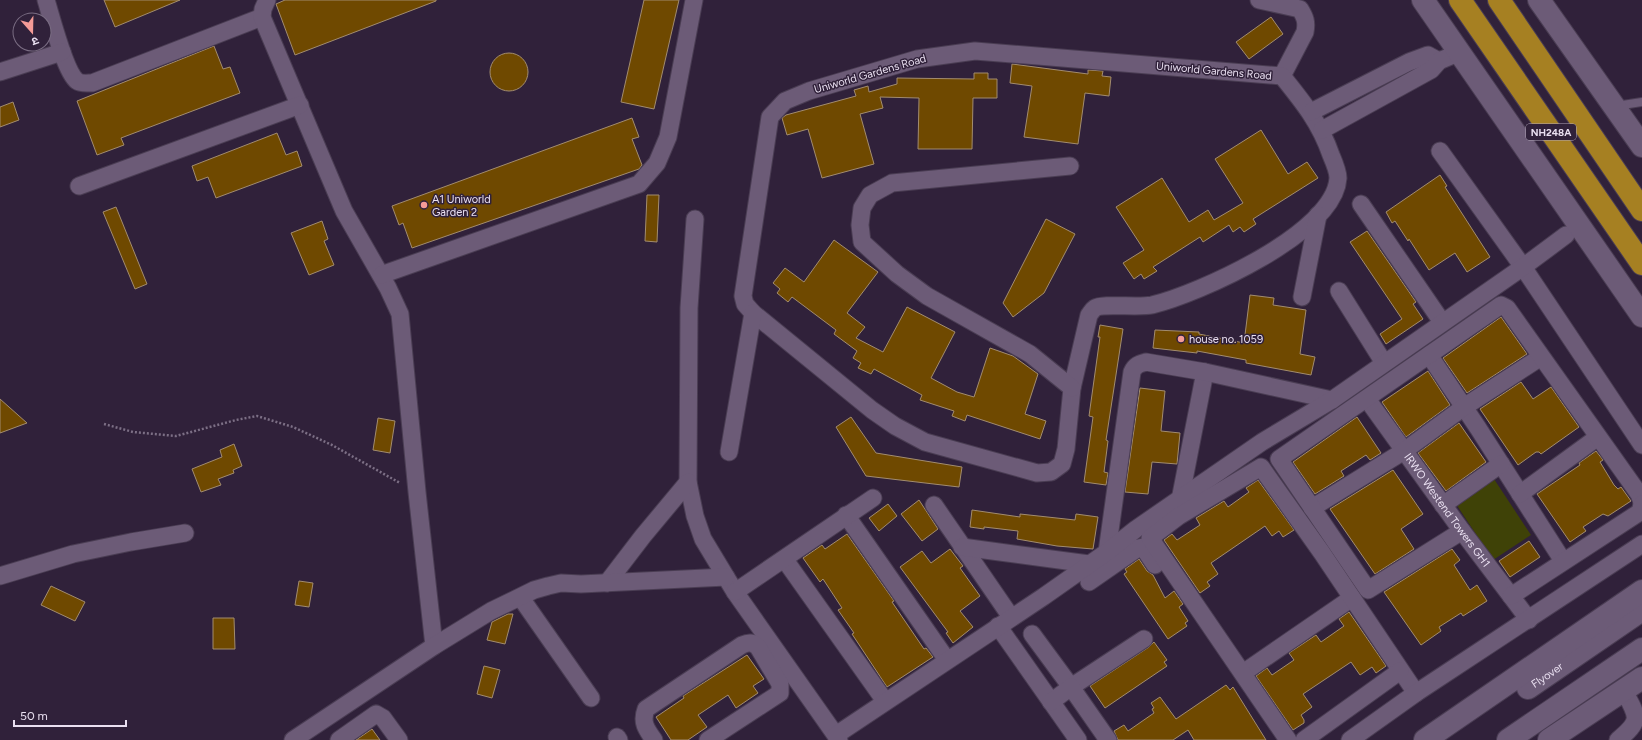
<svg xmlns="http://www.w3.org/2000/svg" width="1642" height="740" font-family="Figtree,'Noto Sans Devanagari',sans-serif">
	<rect width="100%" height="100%" fill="#30213a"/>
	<path fill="#3f4207" d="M1494,479L1531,535L1493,560L1456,504Z"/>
	<path fill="#6f4900" stroke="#a28c6f" d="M104,0H180L115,27Z
		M285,0H436V1L295,55L276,4Z
		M644,0H679L654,109L621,102Z
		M1271,17L1283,34L1249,59L1236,42Z
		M214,46L223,69L230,67L240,93L121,138L124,145L97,155L77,101Z
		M490 72a19 19 0 1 1 38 0a19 19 0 1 1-38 0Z
		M1012,64L1088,74V70L1103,71L1102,76L1111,77L1109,96L1085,93L1078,144L1024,137L1032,86L1010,83Z
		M974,73H988V79H997V98H973L972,149H918L919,98L880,97L883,108L860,114L874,164L837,174L822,178L808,129L787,135L782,118L786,115L856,96L854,90L868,86L869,92L897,84V78L974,79Z
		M13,102L19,120L0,127V107Z
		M632,118L639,137L632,139L642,165L639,169L412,248L403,223L399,225L392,206Z
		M1261,130L1288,174L1307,162L1318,178L1253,219L1256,224L1244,232L1240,227L1233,232L1229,225L1203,242L1200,237L1153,267L1157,271L1144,279L1141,274L1134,279L1123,263L1144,250L1116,207L1162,178L1189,222L1208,210L1214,220L1243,203L1215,159Z
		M277,133L286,155L297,151L302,166L216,198L208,177L197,181L192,166Z
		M1440,175L1447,186L1445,187L1490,257L1467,272L1455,253L1429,270L1409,239L1408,241L1395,221L1392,223L1386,212Z
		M647,195H659L657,242L645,241Z
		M116,207L147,284L135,289L103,212Z
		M1046,219L1075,234L1044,293L1013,317L1003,303Z
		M322,221L328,239L324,241L334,265L309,275L291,233Z
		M1367,231L1416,302L1413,304L1423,319L1386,344L1380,334L1402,319L1350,242Z
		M834,240L878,272L847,313L865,327L856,338L883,352L907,307L955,332L931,378L957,392L974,397L990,348L1013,356L1038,374L1025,414L1046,421L1040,439L967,415L965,421L952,416L954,411L920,400L922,395L874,369L871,374L858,368L861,363L853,358L857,351L834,334L836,330L792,297L788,302L777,293L780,289L773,283L785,268L804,282Z
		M1250,295L1274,298L1273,305L1306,310L1300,354L1315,357L1311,375L1246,363V360L1197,351V353L1153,348L1155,330L1199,332V334L1244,343Z
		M1501,317L1527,354L1467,393L1443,358Z
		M1100,325L1123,329L1106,440L1108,441L1104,472L1108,473L1106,485L1084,482L1093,417L1089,416L1100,337H1098Z
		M1428,371L1450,405L1406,437L1382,402Z
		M1521,382L1533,399L1551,387L1579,427L1541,454L1539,452H1536L1518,465L1480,409Z
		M1140,388L1165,391L1161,431L1180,433L1177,464L1152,462L1148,494L1125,492Z
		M0,399L27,423L0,433Z
		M851,417L876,453L962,467L959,487L866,476L836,427Z
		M1357,417L1381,453L1370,460L1366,455L1341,471L1344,476L1315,494L1293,462Z
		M378,418L395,421L390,453L373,450Z
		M1459,423L1486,462L1446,491L1418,453Z
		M234,444L242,466L233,470L234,473L218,479L221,485L201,492L192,469L222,457L220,450Z
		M1596,451L1603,460L1600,462L1614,485L1618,489L1621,487L1631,501L1608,516L1603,514L1583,527L1586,531L1570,542L1537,494L1580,465L1579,463Z
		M1393,470L1423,514L1401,529L1414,549L1375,574L1330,509Z
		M1258,480L1294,530L1283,537L1279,531L1272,536L1265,526L1211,563L1218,574L1207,582L1210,586L1200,593L1164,540L1172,534L1177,540L1200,525L1196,518L1224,501L1228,507L1249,492L1246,488Z
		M919,500L938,529L922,541L901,514Z
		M888,504L897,516L879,531L869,518Z
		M972,510L1020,517V514L1075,520L1076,514L1098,517L1093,549L1057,546L1017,539L1018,531L984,527V529L970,527Z
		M847,534L894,601L892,602L924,649L926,648L933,657L887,687L852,634L854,633L838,610L842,608L823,579L820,582L803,558L822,545L825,549Z
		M1529,541L1540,557L1510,577L1499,561Z
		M950,549L963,566L960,568L980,596L960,611L973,627L953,643L946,633L948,632L900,567L922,551L931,563Z
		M1452,549L1460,560L1454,565L1470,590L1477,585L1487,601L1463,616L1461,613L1439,627L1441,631L1421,645L1384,592Z
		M1139,559L1147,571L1153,575L1165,598L1174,591L1183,604L1179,607L1188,621L1185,623L1187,626L1168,639L1124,574L1127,572L1125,569Z
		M299,581L313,583L309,607L295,605Z
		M51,586L85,602L75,621L41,605Z
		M1349,612L1386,666L1376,673L1372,667L1360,675L1351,662L1303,694L1312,707L1301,715L1304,720V723L1293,730L1256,676L1267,668L1272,675L1294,660L1289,653L1316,635L1321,642L1344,626L1339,619Z
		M508,614H513L505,644L487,640L492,622Z
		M213,618H234L235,649H213Z
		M1154,642L1167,660L1164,662L1167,666L1105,708L1090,686L1149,647Z
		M747,655L764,679L753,686L758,693L736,708L728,695L698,715L707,727L688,740H671L656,717L684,698L683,696Z
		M484,666L500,670L492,698L477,694Z
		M1226,685L1230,690L1233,687L1266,740H1194L1188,730L1173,740H1118L1114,731L1124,725L1128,731L1154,713L1152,709L1154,708L1151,703L1160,697L1176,719Z
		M372,729L380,740H356Z"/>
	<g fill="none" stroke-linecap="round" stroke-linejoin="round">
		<defs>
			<path id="service" d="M1616,106L1642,102"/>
			<g id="minor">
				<path d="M46,0C51,16 65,72 77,81C81,84 87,83 92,83L262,17"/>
				<path d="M267,0L263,9L262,17L344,211L388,288L400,314L417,492L434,646"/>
				<path d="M1259,0L1300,9C1305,17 1307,22 1305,32L1282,76"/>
				<path d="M975,51L1282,76C1303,102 1320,123 1331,155C1334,162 1338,171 1338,178C1335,233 1198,294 1152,305C1138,308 1103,303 1095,308C1092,310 1091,313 1089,315L1072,388L1066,449L1062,464L1051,472L1037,473L925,442L895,426L872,410L753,313L745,304L743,296L770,117L785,101L809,91L917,59Z"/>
				<path d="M0,72L62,52"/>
				<path d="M1311,112L1409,62L1428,55L1439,61"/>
				<path d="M1322,130L1431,70L1439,61L1458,53"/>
				<path d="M1440,151L1523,267L1642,445"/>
				<path d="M1070,166L892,183L870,195L862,208L860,225L862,242L897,274L927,296L1030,354L1072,388"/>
				<path d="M79,186L300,105"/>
				<path d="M1361,204L1442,322"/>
				<path d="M695,219L689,308L688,482L695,516L703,539L735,592L839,740"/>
				<path d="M381,275L639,184L657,163L668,137L694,0"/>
				<path d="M1339,291L1384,363"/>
				<path d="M1302,297L1318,215"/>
				<path d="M1429,355L1478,428L1563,561"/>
				<path id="s1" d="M1367,399L1462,531L1529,620"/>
				<path d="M729,452L753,313"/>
				<path d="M1520,494L1598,437"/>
				<path d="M1180,500L1205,372"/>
				<path d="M934,505L1011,617"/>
				<path d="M1443,505L1501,464"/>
				<path d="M1312,508L1404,451L1464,407L1541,357"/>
				<path d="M846,515L947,660"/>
				<path d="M1462,531L1368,590L1279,459L1501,305L1507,308L1639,494L1642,502"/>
				<path d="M962,547L1089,564"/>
				<path d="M1107,552L1132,372C1135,365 1139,364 1146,362L1205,372L1332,400"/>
				<path d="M785,560L885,701"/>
				<path d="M0,576L73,554L131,542L185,533"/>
				<path d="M1089,582L1138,548L1143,547L1155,565"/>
				<path d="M607,583L643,536L688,482"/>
				<path d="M735,592L873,498"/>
				<path d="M1511,596L1640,512L1642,504"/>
				<path d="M521,598L591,698"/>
				<path d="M998,626L1078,740"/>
				<path d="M1032,634L1071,687L1144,639"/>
				<path d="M1243,673L1352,598"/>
				<path d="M1051,702L1071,687L1108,740"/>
				<path d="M836,735L1043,597L1107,552L1136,529L1262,442L1332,400L1523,267L1566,235"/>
				<path d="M617,737L619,740"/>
				<path d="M293,740L434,646L491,611L534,590L548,586L561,583L581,584L726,577"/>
				<path d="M339,740L376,714L383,718L399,740"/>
				<path d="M654,740C646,729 641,722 646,709L742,645C749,642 752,642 758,647L780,684V693L708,740"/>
				<path d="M1288,740L1150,538L1179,516L1261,467L1322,553L1416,693"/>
				<path d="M1304,740L1400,671"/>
				<path d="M1350,740L1416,693L1642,544"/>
				<path d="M1618,740C1642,720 1638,717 1624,691"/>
			</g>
			<g id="secondary">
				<path d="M1423,0L1642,316"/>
				<path d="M1539,0L1642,146"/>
				<path id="s2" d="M1528,688L1642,610"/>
				<path d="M1425,740L1642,591"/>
				<path d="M1508,740L1642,649"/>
				<path d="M1549,740L1642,678"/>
			</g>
			<path id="trunk" d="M1460,0L1642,264
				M1499,0L1642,210"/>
		</defs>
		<use href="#service" stroke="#4a3d53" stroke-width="10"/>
		<use href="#minor" stroke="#4a3d53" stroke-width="19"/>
		<use href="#secondary" stroke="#4a3d53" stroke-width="24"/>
		<use href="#trunk" stroke="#4a3d53" stroke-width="24"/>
		<path stroke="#7c6f85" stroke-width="2.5" stroke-dasharray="2 2" stroke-linecap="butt" d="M104,424L133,432L176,436L236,420L257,416L293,427L332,445L400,483"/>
		<use href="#service" stroke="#6c5b77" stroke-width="8"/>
		<use href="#minor" stroke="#6c5b77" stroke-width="17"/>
		<use href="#secondary" stroke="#6c5b77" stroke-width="22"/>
		<use href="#trunk" stroke="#a68022" stroke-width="22"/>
	</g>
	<g fill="#f59b97" stroke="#30213a" stroke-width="1.5">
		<circle cx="424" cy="205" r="4"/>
		<circle cx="1181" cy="339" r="4"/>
	</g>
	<g text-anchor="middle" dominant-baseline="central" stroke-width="3" stroke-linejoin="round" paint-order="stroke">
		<rect fill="#30213a" stroke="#b2a7ba" stroke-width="1" x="1526" y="124" width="50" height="16" rx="3"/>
		<g font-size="10" font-weight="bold" fill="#eae0f1">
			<text x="1551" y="132">NH248A</text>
		</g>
		<g font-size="11" fill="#eae0f1" stroke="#30213a">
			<text transform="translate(1214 71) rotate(5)">Uniworld Gardens Road</text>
			<text transform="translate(870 74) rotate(-16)">Uniworld Gardens Road</text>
			<text stroke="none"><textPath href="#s1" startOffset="137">IRWO Westend Towers GH1</textPath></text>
			<text stroke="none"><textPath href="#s2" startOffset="23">Flyover</textPath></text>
		</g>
		<g font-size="11" fill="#eae0f1" stroke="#30213a" text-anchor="start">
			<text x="432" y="199">A1 Uniworld<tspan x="432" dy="13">Garden 2</tspan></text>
			<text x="1189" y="339">house no. 1059</text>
		</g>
	</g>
	<g transform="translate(32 32) rotate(160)"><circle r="19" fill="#30213a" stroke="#7a6d83"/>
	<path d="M0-3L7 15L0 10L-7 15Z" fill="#f59b97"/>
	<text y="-6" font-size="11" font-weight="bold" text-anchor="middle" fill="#eae0f1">उ</text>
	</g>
	<path d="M14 720v6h112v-6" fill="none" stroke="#eae0f1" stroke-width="2"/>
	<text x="20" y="720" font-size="12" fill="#eae0f1" stroke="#30213a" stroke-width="3" paint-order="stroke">50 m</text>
</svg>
